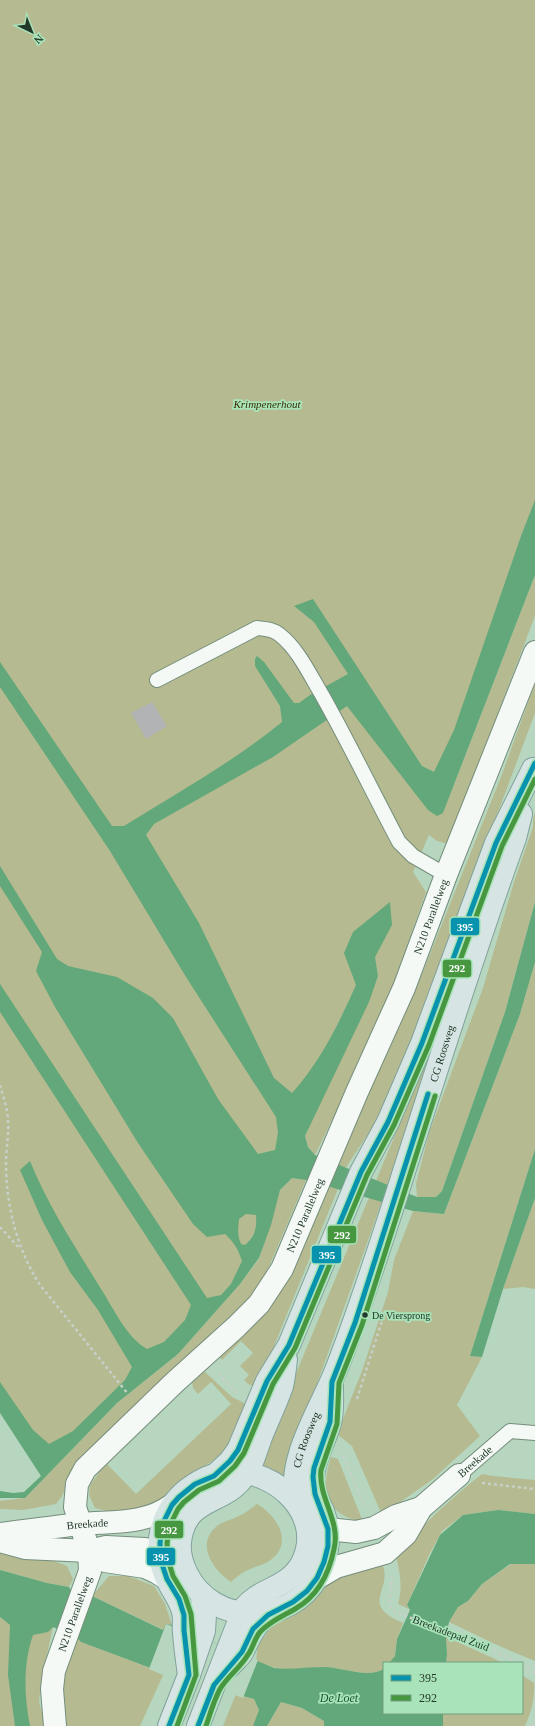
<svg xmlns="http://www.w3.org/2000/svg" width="535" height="1726" font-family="'Times New Roman',serif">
	<rect width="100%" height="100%" fill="#b6d6bf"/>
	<path fill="#b5ba90" d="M0,0H535V559L443,813L535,575V616L448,844L437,841L429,835L413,872L426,892L393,986L360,1063L315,1155L308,1147L305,1136L378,976L376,964L245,1272L46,1466L0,1397Z
		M535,683V713L432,989L383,1112L348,1164L257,1388L248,1384L244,1380L249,1375L240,1366L253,1353L241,1341L222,1360L218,1356L335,1160L416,989L501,777Z
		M535,812V902L505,1012L442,1191L436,1197H417L416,1184L429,1133L483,988L514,882L533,827V819Z
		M507,837L431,1055L383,1198L284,1477L258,1465L400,1123Z
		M535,962V1149L470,1356L482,1357L457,1405L480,1436L433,1479L382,1515L352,1446L337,1434L362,1371L388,1292L394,1260L413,1211L444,1214L520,1014Z
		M292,1178L306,1180L262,1283L240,1312L71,1476L62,1496L56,1504L23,1510L0,1509V1501L25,1498L117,1403L178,1354L240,1284L259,1259L280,1190Z
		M535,1198V1289L523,1287L503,1289Z
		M205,1372L232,1397L250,1406L231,1442L220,1455L155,1503L144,1508L112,1512L95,1508L89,1495L90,1485L106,1463L136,1494L231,1404L211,1382L198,1394L193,1388L192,1381L199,1373Z
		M331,1457L338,1459L363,1522C325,1514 320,1492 331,1457Z
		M482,1474L493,1476L535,1480V1514L498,1510L463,1515L442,1531L429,1555L407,1605L409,1609L398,1604C403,1587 400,1573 396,1556C422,1525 451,1498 482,1474Z
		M257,1504C277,1515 295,1544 269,1561C265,1564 260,1565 255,1567C246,1570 238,1575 231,1582C213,1570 195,1544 217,1526C223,1521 232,1520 239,1516C246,1513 251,1508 257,1504Z
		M0,1544L21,1549L67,1566L73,1579L69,1587L47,1583L0,1570Z
		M382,1564C394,1590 358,1604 403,1623L397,1639L395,1656L389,1663H384V1669C367,1679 342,1667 323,1667C307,1668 293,1671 277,1668C270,1667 263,1664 256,1661L258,1645L272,1626L291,1617L304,1607L325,1587L344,1575Z
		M511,1564H535V1661L497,1645L449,1622L458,1607L468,1601L482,1584Z
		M109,1576H128L154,1586L165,1604L172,1625L166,1624L164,1630L92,1596Z
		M0,1617L10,1625L53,1627L41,1682L39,1702L46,1726H0Z
		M76,1637L81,1642L164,1673L140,1726H67L62,1709V1678Z
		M446,1637L495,1659L502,1663H446L447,1654Z
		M522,1675L534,1683C535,1698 531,1713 525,1726H443V1713H522Z
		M236,1694L254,1699L259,1710L262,1726H223Z
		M281,1702L302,1708L324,1721V1726H267Z"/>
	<path fill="#62a87a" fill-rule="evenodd" d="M535,500V575L443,813L437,816L428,810L347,706L273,757L154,824L146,835L199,923L274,1078L292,1093C321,1061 339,1023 356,985L344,953L353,932L390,902L392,925L375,957L378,976L369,1002L305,1136L308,1147L315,1155L417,1197H436L442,1191L505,1012L535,902V962L520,1014L444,1214L413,1211L306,1180L292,1178L280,1190L271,1225L259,1258L240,1284L178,1354L117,1403L25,1498H0V1491L13,1493L24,1492L41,1476L0,1413V1382L33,1430L49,1444L73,1431L125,1380L132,1367L98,1310L70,1272L42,1220L20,1170L30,1161C48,1206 76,1248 101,1289C114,1309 126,1337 147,1349L164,1342L185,1320L191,1305L0,1012V984L207,1298L221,1295L231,1284L242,1261C238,1249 234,1242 225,1234L207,1237L193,1224L138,1143L55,1007L36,971L42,952L0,886V866L57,959L68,966L117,977L153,998L173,1018L218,1099L258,1154L275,1150L278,1133L276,1117L186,977L110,851L0,687V662L112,826H124C177,793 233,762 282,722L280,706L255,666V659L257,656L264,662L294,703H299L310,695L348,674L314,622L294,606L313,599L422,766L434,772L454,730L521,536ZM246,1214L256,1215C257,1228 255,1237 245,1245L241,1244C237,1236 238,1228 239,1219Z
		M535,1149V1198L503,1289L482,1357L470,1356Z
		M498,1510L535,1514V1564H510L482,1584L468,1601L458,1607L449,1622L446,1637L447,1654L446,1663H389L395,1656L397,1639L410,1610L407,1605L440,1535L463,1515Z
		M0,1570L47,1583L69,1587L73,1594L92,1596L163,1630L166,1624L172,1625L274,1668C291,1670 307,1667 324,1667C342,1667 367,1679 384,1669V1713H443V1726H324V1721L302,1708L281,1702L267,1726H253L259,1710L254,1699L236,1694L214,1685L164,1673L81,1642L76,1637L53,1627L48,1632L33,1635C23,1663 24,1696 30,1726H15L8,1675L10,1625L0,1617Z"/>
	<path fill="#b6d6bf" d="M166,1624L258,1660L243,1698L213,1687L163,1675L149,1669Z"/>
	<path fill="#b2b3b4" d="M152,702L167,726L146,739L131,713Z"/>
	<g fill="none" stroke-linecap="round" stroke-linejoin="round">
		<defs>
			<g id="lane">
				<path d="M157,680L257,628C265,629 273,629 280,635C298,649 310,675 322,695C349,743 373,793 399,842L413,856L446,875"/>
				<path id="s1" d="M459,1475L510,1431L535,1433"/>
			</g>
			<g id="street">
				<path d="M328,1529L356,1532L374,1528L396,1516L421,1508"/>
				<path d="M317,1578L336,1567L385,1553L406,1534L421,1508L459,1475"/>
				<path id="s2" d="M55,1726L52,1689L54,1671L90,1571L89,1551L75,1507L77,1484L85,1469L175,1382L236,1327L259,1304L282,1269L357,1092L404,988L446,875L535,652"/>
			</g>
			<g id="secondary">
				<path id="s3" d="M0,1534C27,1531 53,1527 80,1524C112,1521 145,1525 172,1505"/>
				<path d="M0,1541L25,1548L89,1551L106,1547L145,1549L160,1552"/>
				<path d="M89,1551L105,1561L145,1567L156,1572L167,1579"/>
			</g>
			<g id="primary">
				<path d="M286,1359C285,1368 284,1378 282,1386C276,1403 268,1420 261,1437C256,1451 252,1467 242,1479C222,1505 185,1497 180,1542C179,1553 182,1564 187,1574C213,1626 290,1627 318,1576C329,1556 331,1533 323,1511C318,1501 313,1491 313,1479C313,1460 325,1441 330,1423C333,1412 332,1398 332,1387"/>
				<path d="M214,1476L230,1461L238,1450L267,1381L289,1345L361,1172L388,1122L422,1043L496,843L533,769"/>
				<path id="s4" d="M296,1501C287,1456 323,1406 338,1365C368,1288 392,1208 418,1128C449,1031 480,934 515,838L521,814"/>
				<path d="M230,1666C234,1661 240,1657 243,1651C251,1634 256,1621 274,1611"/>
				<path d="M189,1675C187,1661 185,1647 184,1633C183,1626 185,1619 183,1612C180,1599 172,1591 167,1579C160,1565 158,1547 161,1532C165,1515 174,1500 188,1489C200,1480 215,1473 230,1472C276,1469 326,1516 302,1563C287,1590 261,1587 244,1608L198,1726"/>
				<path d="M169,1726L189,1675L204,1631L205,1615L201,1593"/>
			</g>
		</defs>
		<use href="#lane" stroke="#758e7c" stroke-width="16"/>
		<use href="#street" stroke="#758e7c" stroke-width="24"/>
		<use href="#secondary" stroke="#758e7c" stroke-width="24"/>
		<use href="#primary" stroke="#80a29a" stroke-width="24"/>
		<path stroke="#c7d0c9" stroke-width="2.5" stroke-dasharray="3 3" stroke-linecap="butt" d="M0,1085C3,1097 8,1109 8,1121C9,1135 6,1149 6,1163C6,1206 17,1249 40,1285L128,1394
			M0,1227L20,1249
			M218,1374L237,1393
			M357,1399L386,1308
			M343,1456L365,1507
			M482,1483L535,1489
			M392,1576L389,1604L395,1612L485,1645L518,1663
			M522,1665L535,1673
			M527,1668L535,1666
			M532,1726L535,1720"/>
		<use href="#lane" stroke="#f4f9f5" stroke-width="14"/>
		<use href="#street" stroke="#f4f9f5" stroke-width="22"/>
		<use href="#secondary" stroke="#f4f9f5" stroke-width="22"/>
		<use href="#primary" stroke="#d6e5e4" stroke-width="22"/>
		<defs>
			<path id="bus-1" d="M169,1726L189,1675L184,1630V1615L179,1599L167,1579L161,1561L160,1543L163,1523L172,1505L179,1497L195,1484L214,1476L230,1461L238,1450L267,1381L289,1345L361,1172L388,1122L422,1043L496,843L535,763
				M198,1726L214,1685L242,1652L253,1629L268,1615L293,1602L307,1591L317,1578L324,1562L328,1546V1529L315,1494L313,1477L314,1468L330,1422L332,1382L355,1323L428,1094"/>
			<path id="bus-2" d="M177,1726L196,1675L191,1614L185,1596L173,1576L168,1560L167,1543L170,1525L178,1509L184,1502L199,1490L219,1481L235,1466L244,1453L273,1384L295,1348L367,1175L394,1125L429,1045L502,846L535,779
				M206,1726C210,1714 214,1700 220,1689C227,1677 240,1668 247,1656C253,1649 254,1639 260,1632C270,1621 283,1616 295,1609C318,1596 329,1574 334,1549C341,1521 318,1498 321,1470L337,1424L339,1383L362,1325L435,1096"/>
		</defs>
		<use href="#bus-1" stroke="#a9e3b9" stroke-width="8"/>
		<use href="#bus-2" stroke="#a9e3b9" stroke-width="8"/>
		<use href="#bus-1" stroke="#0793ad" stroke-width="5"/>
		<use href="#bus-2" stroke="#479740" stroke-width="5"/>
	</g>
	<circle fill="#213928" stroke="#a9e3b9" stroke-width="1.5" cx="365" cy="1315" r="3.5"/>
	<g text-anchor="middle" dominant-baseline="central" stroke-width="3.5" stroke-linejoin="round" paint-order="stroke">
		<g font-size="10" fill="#213928" stroke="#a9e3b9" text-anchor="start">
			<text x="372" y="1315">De Viersprong</text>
		</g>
		<g font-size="11" font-style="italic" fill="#392e03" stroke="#a9e3b9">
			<text x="267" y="404">Krimpenerhout</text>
		</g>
		<g font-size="11" fill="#213928" stroke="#a9e3b9">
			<text stroke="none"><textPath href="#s2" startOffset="932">N210 Parallelweg</textPath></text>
			<text stroke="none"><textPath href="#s4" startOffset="473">CG Roosweg</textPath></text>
			<text stroke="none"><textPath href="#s2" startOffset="608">N210 Parallelweg</textPath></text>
			<text stroke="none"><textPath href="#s4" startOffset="63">CG Roosweg</textPath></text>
			<text stroke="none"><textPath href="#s1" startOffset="21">Breekade</textPath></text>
			<text stroke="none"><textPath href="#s3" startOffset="88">Breekade</textPath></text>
			<text stroke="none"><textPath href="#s2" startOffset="116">N210 Parallelweg</textPath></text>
			<text transform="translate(451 1633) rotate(21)">Breekadepad Zuid</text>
		</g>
		<g font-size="12" font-style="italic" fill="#185630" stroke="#a9e3b9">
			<text x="339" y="1698">De Loet</text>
		</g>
	</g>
	<g stroke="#a9e3b9" stroke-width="1.5">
		<rect x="450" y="917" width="30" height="19" rx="4" fill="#0793ad"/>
		<rect x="442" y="959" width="30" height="19" rx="4" fill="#479740"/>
		<rect x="327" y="1225" width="30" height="19" rx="4" fill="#479740"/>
		<rect x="311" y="1245" width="31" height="19" rx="4" fill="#0793ad"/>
		<rect x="154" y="1520" width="30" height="19" rx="4" fill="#479740"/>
		<rect x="146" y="1547" width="30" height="19" rx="4" fill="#0793ad"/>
	</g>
	<g font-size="11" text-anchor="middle" font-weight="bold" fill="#fff">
		<text x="465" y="931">395</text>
		<text x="457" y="972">292</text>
		<text x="342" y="1239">292</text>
		<text x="327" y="1259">395</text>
		<text x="169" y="1534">292</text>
		<text x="161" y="1561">395</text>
	</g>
	<rect x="383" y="1662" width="140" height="52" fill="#a9e3b9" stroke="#739f7f"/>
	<rect x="391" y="1675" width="20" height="6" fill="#0793ad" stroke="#739f7f"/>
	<text x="419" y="1682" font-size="12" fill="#213928">395</text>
	<rect x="391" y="1695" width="20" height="6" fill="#479740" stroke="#739f7f"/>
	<text x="419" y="1702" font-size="12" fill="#213928">292</text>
	<g transform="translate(32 32) rotate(137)" stroke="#a9e3b9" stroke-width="3" paint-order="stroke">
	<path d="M0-3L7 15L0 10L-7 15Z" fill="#213928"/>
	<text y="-6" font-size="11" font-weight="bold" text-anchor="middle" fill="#213928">N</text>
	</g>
</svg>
